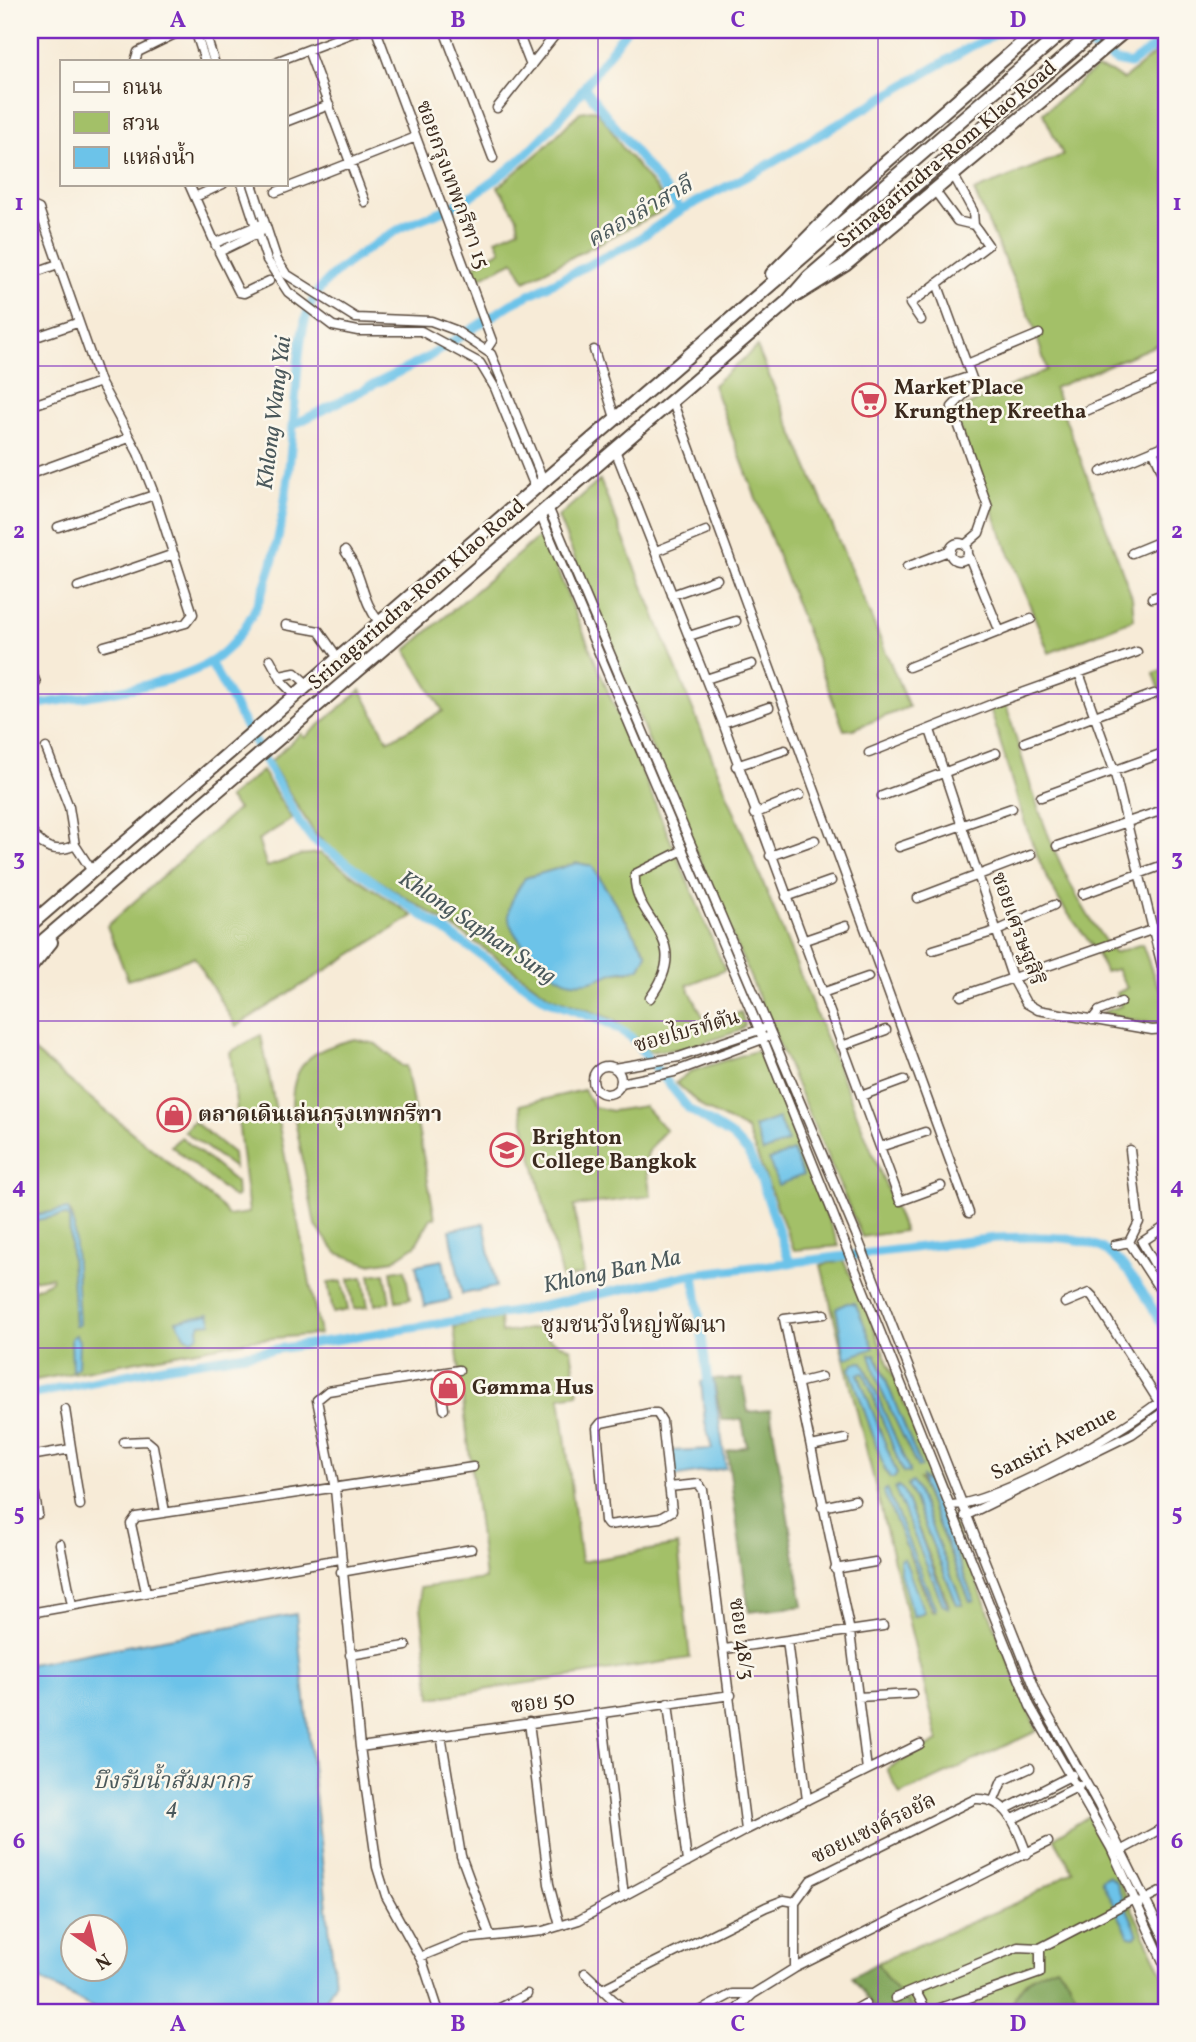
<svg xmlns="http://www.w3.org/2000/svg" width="1196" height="2042" font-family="Vollkorn,'Noto Serif Thai',serif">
	<rect width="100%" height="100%" fill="#fbf7ec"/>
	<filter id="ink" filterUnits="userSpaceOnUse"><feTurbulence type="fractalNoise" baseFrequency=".0143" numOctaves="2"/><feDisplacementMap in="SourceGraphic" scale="14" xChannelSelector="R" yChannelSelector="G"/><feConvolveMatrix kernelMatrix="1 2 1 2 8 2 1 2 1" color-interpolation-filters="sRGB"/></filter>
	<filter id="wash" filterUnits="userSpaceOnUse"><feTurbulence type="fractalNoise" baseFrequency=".00686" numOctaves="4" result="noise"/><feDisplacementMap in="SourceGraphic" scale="28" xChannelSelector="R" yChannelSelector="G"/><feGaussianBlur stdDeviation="1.57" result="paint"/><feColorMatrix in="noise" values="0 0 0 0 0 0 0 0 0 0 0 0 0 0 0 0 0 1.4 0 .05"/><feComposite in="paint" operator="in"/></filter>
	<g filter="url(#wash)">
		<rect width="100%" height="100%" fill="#f7ebd7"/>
		<path fill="#a3c068" stroke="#6f7543" stroke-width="2" fill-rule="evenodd" d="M1166,44V341L1054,388L1132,597L1134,619L1049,653L953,412L1047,370L1033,324L974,191L1063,155L1043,113L1096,68L1111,72L1123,80Z
			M591,110L597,111L607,123L623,149L662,196L664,210L525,281L514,261L475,280L469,269L501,250L496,239L519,229L517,217L498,187L543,149L580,112Z
			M757,347L909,707L853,729L844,730L713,385Z
			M600,480L904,1231L862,1237L655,756L558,517Z
			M542,534L725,970L687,985L708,1027L741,1012L745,1025L739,1031L688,1048L648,1052L613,1019L551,997L467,936L334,852L315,834L270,762L301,733L304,738L361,690L388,741L443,711L406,650ZM577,863L592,866L647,954L628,972L616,971L525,878Z
			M1166,668V708L1154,673Z
			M1006,704C1031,792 1057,880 1114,953L1142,944L1156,982L1166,996V1023L1141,1022L1101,1013L1121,1006L1117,993L1127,988L1117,969L1105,972C1096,944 1073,924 1059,900C1025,842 1010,771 990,708Z
			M262,771L292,819L258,840L267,867L301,855L320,853L413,916L236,1026L194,957L128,980L107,926L238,809L228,798Z
			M261,1035L320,1334L251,1340L30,1381V1291L51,1281L52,1277L30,1280V1221L65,1215L69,1218L75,1326L78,1325L72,1215L68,1209L30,1216V1048L223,1208L228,1216L249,1213L230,1052Z
			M355,1039L376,1044L402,1066H406L435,1218H431L415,1246L394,1260L369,1264L337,1253L315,1225L292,1104C292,1059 317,1048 355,1039Z
			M755,1051L763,1056L839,1246L794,1250L747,1130L705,1109L676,1083L689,1072Z
			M584,1090L594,1107L612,1111L644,1106L666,1130C639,1157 645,1160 651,1196L574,1206L584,1274L562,1279L520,1105Z
			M193,1121L233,1153L234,1168L184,1131Z
			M181,1137L236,1182L237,1197L234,1198L171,1146Z
			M843,1260L860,1294L1037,1731L900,1795L887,1769L938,1741L821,1265ZM870,1355L879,1361L918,1468L881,1390ZM854,1363L867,1370L909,1473L903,1472L864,1373L858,1374L897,1473L894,1478H890L884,1467L850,1369ZM919,1479H926L928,1483L974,1601H970ZM908,1485L916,1488L963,1605L957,1604ZM898,1486L903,1490L949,1605H943L896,1489ZM884,1490L935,1611L931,1610ZM903,1558L924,1612L916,1616Z
			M405,1269L410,1299L396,1301L391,1271Z
			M385,1273L390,1302L375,1305L370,1275Z
			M363,1277L368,1307L354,1309L349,1279Z
			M342,1281L348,1310L333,1313L328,1283Z
			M500,1318L501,1333L544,1327L549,1339L571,1349L578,1394L560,1397L581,1562L678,1545L690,1658L431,1698L419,1588L485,1579L454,1327Z
			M1089,1816L1166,1981V2007L1156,2012H1061L1071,2006L1012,2003L1018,2012H915L889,1982L877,1963L1027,1898L1073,1871L1054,1838Z"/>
		<path fill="#82a65c" stroke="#5e683d" stroke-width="2" d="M713,1379H742L748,1412L770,1410L803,1606L749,1612L727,1451L747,1446L742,1420H722Z
			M877,1963L889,1982L915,2012H877L852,1977Z
			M1056,1966L1069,1980L1076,1995L1071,2006L1061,2012L1057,2010L1018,2012L1012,2004C1021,1981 1034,1974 1056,1966Z"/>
		<path fill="#6cc3e9" stroke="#547684" stroke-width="2" fill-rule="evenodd" d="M577,863L592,866L647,954L640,968C631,971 621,970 613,973C598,979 589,984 572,982C553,980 510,938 509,918C507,904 518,889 525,878Z
			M778,1118L788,1142L763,1152L754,1127Z
			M793,1151L803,1175L778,1185L769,1160Z
			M68,1209L74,1227L79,1325L75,1326L69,1218L65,1215L30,1221V1216Z
			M484,1223L496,1287L462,1294L450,1230Z
			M443,1260L451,1300L424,1306L416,1265Z
			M847,1303H854L857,1307L874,1348L845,1359L836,1308Z
			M209,1314L212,1323L201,1324L198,1329L199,1335L192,1339L186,1337L176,1321Z
			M76,1335L79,1341L78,1367L72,1371L71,1338Z
			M875,1354L921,1467L918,1468L881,1390L870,1355Z
			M863,1362L909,1470V1473L903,1472L864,1373L858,1374L897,1474L894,1478H890L884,1467L850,1369L854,1363Z
			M713,1379L726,1468L673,1477L671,1451L712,1449L705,1422L701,1382Z
			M922,1477L928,1483L974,1601H970L922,1485Z
			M912,1482L916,1488L963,1605L957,1604L908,1485Z
			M898,1486L903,1490L948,1608L943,1605L895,1489Z
			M887,1489L936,1609L934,1611L883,1491Z
			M904,1558L924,1612L913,1616L900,1573V1559Z
			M296,1614L335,1983L319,2012H100L30,1974V1664ZM74,1926H116V1968H74Z
			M1108,1876L1115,1881L1138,1934L1135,1937L1129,1936L1101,1880Z"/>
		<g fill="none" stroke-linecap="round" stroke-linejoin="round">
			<path stroke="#6cc3e9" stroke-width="9" d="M1063,30L1116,61L1130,64L1166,38
				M585,88L681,210
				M293,425L427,358L511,304L634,242L681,210L763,168L968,48L1004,30
				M210,662L300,823L313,840L548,1001L606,1022L630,1036L689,1109L733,1137L748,1153L760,1177L790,1263
				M30,706C81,696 166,688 209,663C284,619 289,466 296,390C299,355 300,311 324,284C341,265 379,241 401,228C420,218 441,213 459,203C536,161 576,98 626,30
				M694,1274L709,1391
				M30,1395L169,1366L520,1311L694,1274L996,1238C1026,1237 1082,1233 1108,1252C1133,1271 1149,1304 1166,1330"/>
		</g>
	</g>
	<g filter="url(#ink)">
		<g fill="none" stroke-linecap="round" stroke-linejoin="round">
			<defs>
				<path id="minor" d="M195,30L205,61
					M204,30L214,61
					M376,30L492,341L486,350
					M444,30L493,158
					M517,30L531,66
					M308,50L365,202
					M135,61L138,52L183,30
					M278,61L360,30
					M497,108L559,30
					M285,122L329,105
					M189,184L215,243
					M242,184L267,260L288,292L333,326L358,331H421L480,363L495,388L533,482V489
					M252,184L277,260L286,274L356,318L431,321L455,330L491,354L541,475V482
					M935,191L957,221L974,225L973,211L954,176
					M276,192L416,137
					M195,197L223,184
					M30,205L39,209L100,382L138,453L153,491L193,614L186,623L104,646
					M262,231L219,252L239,292L244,293L269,281
					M216,246L215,243L259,225
					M30,274L58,264
					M937,283L974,384L952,407L988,507L979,533L965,545
					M921,320L910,304L988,245L974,225
					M30,339L77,323
					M594,350L615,418
					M967,364L1039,334
					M939,387L971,376
					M672,400L969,1213
					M30,406L100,382
					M1079,414L1166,376
					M615,450L723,723L900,1201L941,1186
					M1153,450L1166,480
					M1101,472L1166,445
					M33,473L129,438
					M548,507L856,1234L1040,1701L1098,1804L1166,1942
					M540,514L763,1039L1030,1706L1111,1848L1166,1968
					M58,527L154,495
					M950 552a9 9 0 1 1 18 0a9 9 0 1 1-18 0Z
					M345,551C364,576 360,598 379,622
					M656,551L706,531
					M1132,553L1166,539
					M968,554L1000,632
					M907,567L951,550
					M78,587L174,554
					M672,595L717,579
					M1152,598L1166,593
					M286,625L319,631L338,658
					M689,636L736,621
					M270,659L283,683L295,695
					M30,667L36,683
					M909,667L1031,619
					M1079,673L1114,770L1166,983
					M280,676L295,673L307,684
					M706,679L752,664
					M723,723L769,707
					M930,730L1012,977L1026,1003L1038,1010L1152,1030L1166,1029
					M1025,742L1154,694
					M46,748L69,807L75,845L92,871
					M869,753L997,702L1137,652
					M736,766L785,750
					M882,796L996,753
					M1041,797L1166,752
					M754,814L800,795
					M30,827C37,846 56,855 75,845
					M1057,846L1166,809
					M899,847L1012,808
					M770,856L815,840
					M1083,894L1166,864
					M786,897L831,881
					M918,898L1031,855
					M802,941L846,926
					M933,950L999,930L1054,905
					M822,993L868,977
					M961,996L1166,925
					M650,998C696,936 631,921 635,874L683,850
					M1092,1020L1099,1011L1121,1002
					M842,1046L886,1030
					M593 1080a14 14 0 1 1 28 0a14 14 0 1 1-28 0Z
					M614,1068L679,1057L762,1029
					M621,1083L674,1072L768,1037
					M861,1096L904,1080
					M880,1147L925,1132
					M1130,1150L1139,1222L1129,1242L1166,1299
					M1166,1226L1142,1242L1166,1284
					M1115,1245L1129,1242
					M1065,1303L1089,1293L1093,1297L1159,1402
					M824,1314L784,1319L850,1632L867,1770
					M439,1373L444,1409
					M797,1383L821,1377
					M65,1409L80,1505
					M650,1413H657L662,1421L672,1511L660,1518L608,1525L605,1521L597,1428L601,1423Z
					M124,1442L147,1441L153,1446L165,1512
					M811,1446L845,1439
					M30,1456L71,1449
					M30,1467L38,1514
					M669,1487L699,1484L703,1490L746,1830
					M950,1505C994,1505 1132,1427 1166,1396
					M822,1507L855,1500
					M965,1516L1132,1434L1166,1410
					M60,1544L72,1605
					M835,1569L875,1562
					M341,1572L471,1549
					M146,1592L131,1524L136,1517L473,1467
					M30,1613L340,1559
					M787,1640L807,1800
					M725,1649L883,1626
					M350,1655L406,1646
					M858,1697L912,1694
					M668,1703L687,1862
					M602,1713L624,1896
					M529,1722L549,1884L560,1926
					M441,1735L461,1856L490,1935
					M360,1747L731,1695
					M994,1800L1002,1781L1030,1768
					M1006,1809L1072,1775
					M1013,1819L1079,1786
					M1122,1850L1166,1826
					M1141,1902L1166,1889
					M420,1957L464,1939L543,1931L579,1920L746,1830L920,1744
					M795,1968L1048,1842
					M585,1973L626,2012
					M602,1989L766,1907L784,1900L795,1902
					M915,1990L927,2012
					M895,1998L1018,1947L1040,1948
					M439,2012L423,1963L386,1896L377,1867L360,1747L335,1489L317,1400L328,1391L459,1370
					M492,2012L527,1994
					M698,2012L732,1994H753
					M734,2012L753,1994L795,1968V1902L811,1880L975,1799C1009,1797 1016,1827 1027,1854
					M851,2012L865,2004
					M929,2012L1040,1973V1948L1134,1899"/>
				<path id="primary" d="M772,274L862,183L1037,30
					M797,295L845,265L1126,30
					M30,925L1065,30
					M30,952L787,302L809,277L1096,30
					M30,968L51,942"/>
			</defs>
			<use href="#minor" stroke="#57473a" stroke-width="11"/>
			<use href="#primary" stroke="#57473a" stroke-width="16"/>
			<use href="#minor" stroke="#fff" stroke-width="8"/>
			<use href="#primary" stroke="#fff" stroke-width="12"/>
		</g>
	</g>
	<path fill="none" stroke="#7b2cbf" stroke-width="2" stroke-opacity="0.55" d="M318,30V2012M598,30V2012M878,30V2012M30,366H1166M30,694H1166M30,1021H1166M30,1348H1166M30,1676H1166"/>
	<defs>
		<symbol id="supermarket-ring" viewBox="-11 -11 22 22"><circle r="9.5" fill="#fbf7ec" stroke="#d1495b" stroke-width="1.5"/><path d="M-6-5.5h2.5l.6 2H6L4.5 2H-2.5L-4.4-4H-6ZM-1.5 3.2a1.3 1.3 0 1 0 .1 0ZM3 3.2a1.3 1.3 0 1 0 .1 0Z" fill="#d1495b"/></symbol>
		<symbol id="shop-ring" viewBox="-11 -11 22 22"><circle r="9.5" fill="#fbf7ec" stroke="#d1495b" stroke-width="1.5"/><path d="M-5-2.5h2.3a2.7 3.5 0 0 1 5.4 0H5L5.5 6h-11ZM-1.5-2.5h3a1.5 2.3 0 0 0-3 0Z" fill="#d1495b"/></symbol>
		<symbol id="school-ring" viewBox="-11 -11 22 22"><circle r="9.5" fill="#fbf7ec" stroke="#d1495b" stroke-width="1.5"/><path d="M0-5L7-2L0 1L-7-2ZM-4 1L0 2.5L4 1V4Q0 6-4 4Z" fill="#d1495b"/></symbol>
	</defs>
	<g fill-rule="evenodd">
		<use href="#supermarket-ring" x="850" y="381" width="38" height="38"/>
		<use href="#shop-ring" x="155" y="1096" width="38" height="38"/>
		<use href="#school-ring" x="488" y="1131" width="38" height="38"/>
		<use href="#shop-ring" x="429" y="1369" width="38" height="38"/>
	</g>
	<g text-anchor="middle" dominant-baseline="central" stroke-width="5" stroke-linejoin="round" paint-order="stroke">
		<g font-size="21" fill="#3b2a1e" stroke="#fbf7ec">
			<text transform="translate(947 155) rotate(-40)">Srinagarindra-Rom Klao Road</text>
			<text transform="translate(452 185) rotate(70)">ซอยกรุงเทพกรีฑา 15</text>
			<text transform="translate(417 595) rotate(-41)">Srinagarindra-Rom Klao Road</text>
			<text transform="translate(1017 929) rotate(70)">ซอยเศรษฐสิริ</text>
			<text transform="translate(687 1032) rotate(-16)">ซอยไบรท์ตัน</text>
			<text transform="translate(1054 1444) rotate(-27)">Sansiri Avenue</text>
			<text transform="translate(741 1639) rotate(82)">ซอย 48/3</text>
			<text transform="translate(543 1703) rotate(-8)">ซอย 50</text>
			<text transform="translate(874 1829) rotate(-26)">ซอยแซงค์รอยัล</text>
		</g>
		<g font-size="21" font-weight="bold" fill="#3b2a1e" stroke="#fbf7ec" text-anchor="start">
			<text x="894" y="388">Market Place<tspan x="894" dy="24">Krungthep Kreetha</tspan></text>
			<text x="198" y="1115">ตลาดเดินเล่นกรุงเทพกรีฑา</text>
			<text x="532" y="1138">Brighton<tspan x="532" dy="24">College Bangkok</tspan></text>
			<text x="472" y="1388">Gømma Hus</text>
		</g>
		<g font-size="23" font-style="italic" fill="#4a585b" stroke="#fbf7ec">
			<text transform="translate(640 213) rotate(-30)">คลองลำสาลี</text>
			<text transform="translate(275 413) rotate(-83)">Khlong Wang Yai</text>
			<text transform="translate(477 928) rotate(34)">Khlong Saphan Sung</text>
			<text transform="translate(612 1272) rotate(-12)">Khlong Ban Ma</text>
			<text x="172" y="1782">บึงรับน้ำสัมมากร<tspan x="172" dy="26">4</tspan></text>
		</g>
		<g font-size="23" fill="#3b2a1e" stroke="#fbf7ec">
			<text x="634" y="1326">ชุมชนวังใหญ่พัฒนา</text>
		</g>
	</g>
	<rect width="1196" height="2042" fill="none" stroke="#fbf7ec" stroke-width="77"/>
	<rect x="60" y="60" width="228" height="126" fill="#fbf7ec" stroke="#aea59a" stroke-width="2"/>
	<rect x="74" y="82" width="35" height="10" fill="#ffffff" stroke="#aea59a" stroke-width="2"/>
	<text x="122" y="94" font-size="21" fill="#3b2a1e">ถนน</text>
	<rect x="74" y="112" width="35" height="21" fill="#a3c068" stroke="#aea59a" stroke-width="2"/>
	<text x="122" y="130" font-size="21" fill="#3b2a1e">สวน</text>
	<rect x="74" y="147" width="35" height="21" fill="#6cc3e9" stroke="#aea59a" stroke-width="2"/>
	<text x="122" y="164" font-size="21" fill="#3b2a1e">แหล่งน้ำ</text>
	<g transform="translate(94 1948) rotate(146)"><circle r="33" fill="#fbf7ec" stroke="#aea59a" stroke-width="2"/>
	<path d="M0-5L12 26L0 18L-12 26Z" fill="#d1495b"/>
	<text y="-10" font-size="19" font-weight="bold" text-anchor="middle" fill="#3b2a1e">N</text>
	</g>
	<rect x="38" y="38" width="1120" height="1966" fill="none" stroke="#7b2cbf" stroke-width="2.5"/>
	<g font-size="23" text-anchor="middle" font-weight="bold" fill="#7b2cbf">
		<text x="178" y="27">A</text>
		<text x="458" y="27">B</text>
		<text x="738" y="27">C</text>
		<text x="1018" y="27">D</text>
		<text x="19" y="210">1</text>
		<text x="1177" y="210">1</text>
		<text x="19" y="538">2</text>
		<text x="1177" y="538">2</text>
		<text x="19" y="865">3</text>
		<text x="1177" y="865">3</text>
		<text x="19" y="1193">4</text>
		<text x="1177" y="1193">4</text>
		<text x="19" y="1520">5</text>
		<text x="1177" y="1520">5</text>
		<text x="19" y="1848">6</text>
		<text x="1177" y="1848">6</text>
		<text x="178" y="2031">A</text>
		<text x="458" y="2031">B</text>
		<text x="738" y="2031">C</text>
		<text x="1018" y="2031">D</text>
	</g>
</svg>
